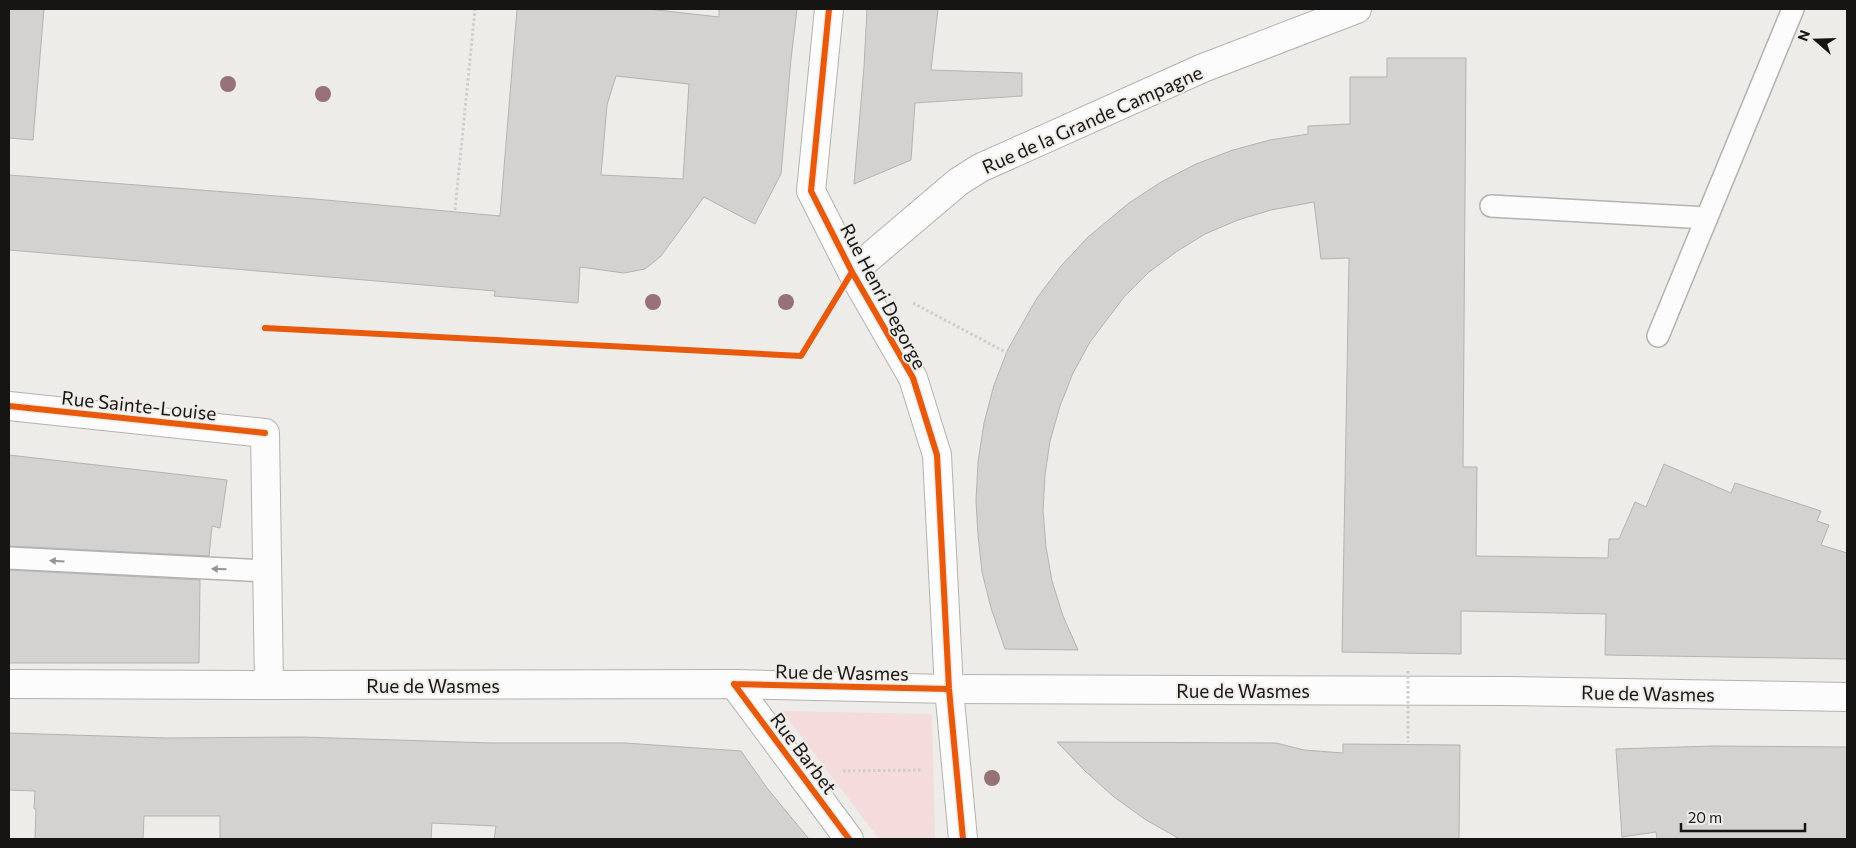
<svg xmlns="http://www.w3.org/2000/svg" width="1856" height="848" font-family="Commissioner,sans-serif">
	<rect width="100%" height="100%" fill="#eeece9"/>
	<path fill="#f3dcdb" d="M782,711L932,714L935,839H879Z"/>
	<path fill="#d3d2d0" stroke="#b4b3b0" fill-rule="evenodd" d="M9,9H44L33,140L9,138Z
		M517,9H648L719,17V9H797L791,59L781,174L755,224L704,197L661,256L645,269L624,273L580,267L578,303L494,296L495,291L9,250V175L315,199L500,216ZM616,76L689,84L683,179L601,175L607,105Z
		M867,9H938L931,70L1022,73V96L915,103L911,160L854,184L864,67Z
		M1387,58H1466L1463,467H1477L1476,556L1608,558L1609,539H1619L1635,502L1646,507L1664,464L1731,493L1735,483L1821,511L1817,521L1829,525L1821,545L1847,553V659L1605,655L1606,614L1461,611V654L1342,652L1349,258L1321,259L1314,202L1271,210L1238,220L1205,234L1176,252L1148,273L1124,297L1090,342L1073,373L1060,406L1050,441L1045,475L1043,511L1046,547L1052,581L1063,616L1078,650L1005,649L991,608L982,572L978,535L976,501L978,462L984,423L994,385L1008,349L1037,298L1061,266L1088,237L1129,203L1161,182L1196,164L1233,150L1270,140L1308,134V126L1350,124V77H1387Z
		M9,455L227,480L220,528L212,526L209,556L9,546Z
		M9,570L200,580L199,663H9Z
		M9,733L167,738L302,737L492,743H625L741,751L767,788L809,839H494L496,826L432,823L431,839H220V816H144L143,839H35L36,809H34L35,791L9,790Z
		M1057,742L1276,743L1304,750L1343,753V744L1460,745L1459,839H1180L1146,820L1114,797L1085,771Z
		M1713,746L1847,747V839H1657L1656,832L1622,837L1616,749Z"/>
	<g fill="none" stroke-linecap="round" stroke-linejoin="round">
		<defs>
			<path id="lane" d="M1491,206L1707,218
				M1658,336L1793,9
				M9,558L268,571"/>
			<path id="street" d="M829,9L811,191L852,272L913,378L937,455L949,689L963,839
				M852,272L958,182L980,168L1203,68L1357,9
				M9,406L265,433L269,685
				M734,684L849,839"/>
			<path id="secondary" d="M9,684L269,685L734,684L949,689L1507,691L1847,697"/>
		</defs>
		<use href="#lane" stroke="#b4b2b0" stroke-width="24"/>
		<use href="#street" stroke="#b4b2b0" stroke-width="30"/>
		<use href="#secondary" stroke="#b4b2b0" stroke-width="30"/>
		<path stroke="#cfcece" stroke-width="3" stroke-dasharray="2.5 2.5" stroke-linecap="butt" d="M455,210L475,9
			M913,303L1011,355
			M843,771L922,770"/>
		<use href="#lane" stroke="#fcfcfc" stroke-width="21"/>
		<use href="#street" stroke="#fcfcfc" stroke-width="28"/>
		<use href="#secondary" stroke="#fcfcfc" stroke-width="28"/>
		<path stroke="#cfcece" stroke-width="3" stroke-dasharray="2.5 2.5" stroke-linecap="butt" d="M1408,671V742"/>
		<defs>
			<path id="cycleway" d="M829,9L811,191L852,272L913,378L937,455L949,689L963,839
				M265,328L801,356L852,272
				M9,406L265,433
				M734,684L949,689
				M734,684L849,839"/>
		</defs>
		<use href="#cycleway" stroke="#f0ece7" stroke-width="9"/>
		<use href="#cycleway" stroke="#e8590c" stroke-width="6"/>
	</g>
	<g fill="#967277">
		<circle cx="228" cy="84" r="8"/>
		<circle cx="323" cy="94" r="8"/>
		<circle cx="653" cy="302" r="8"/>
		<circle cx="786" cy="302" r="8"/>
		<circle cx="992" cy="778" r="8"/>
	</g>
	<defs><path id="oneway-solid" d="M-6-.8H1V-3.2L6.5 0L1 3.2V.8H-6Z" transform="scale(1.25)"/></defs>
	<g fill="#949493">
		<use href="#oneway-solid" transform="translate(57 561) rotate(-177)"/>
		<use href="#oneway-solid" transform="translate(219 569) rotate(-178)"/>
	</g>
	<g text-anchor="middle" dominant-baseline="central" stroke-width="4" stroke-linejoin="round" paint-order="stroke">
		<g font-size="19" fill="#161513" stroke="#f0ece7">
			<text transform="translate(1092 119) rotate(-24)">Rue de la Grande Campagne</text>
			<text transform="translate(884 296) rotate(62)">Rue Henri Degorge</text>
			<text transform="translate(139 405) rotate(6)">Rue Sainte-Louise</text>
			<text transform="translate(842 672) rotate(1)">Rue de Wasmes</text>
			<text x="433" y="685">Rue de Wasmes</text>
			<text x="1243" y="690">Rue de Wasmes</text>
			<text transform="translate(1648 693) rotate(1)">Rue de Wasmes</text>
			<text transform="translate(804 753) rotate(53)">Rue Barbet</text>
		</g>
	</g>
	<rect width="1856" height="848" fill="none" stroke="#161513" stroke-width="20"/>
	<g transform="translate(1816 40) rotate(290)" stroke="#f0ece7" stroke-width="4" paint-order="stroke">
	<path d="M0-4L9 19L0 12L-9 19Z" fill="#161513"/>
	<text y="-8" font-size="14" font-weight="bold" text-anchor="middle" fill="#161513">N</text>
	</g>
	<path d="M1681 823v8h124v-8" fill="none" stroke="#161513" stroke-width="2.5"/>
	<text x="1688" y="823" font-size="15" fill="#161513" stroke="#f0ece7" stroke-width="4" paint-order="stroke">20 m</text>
</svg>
